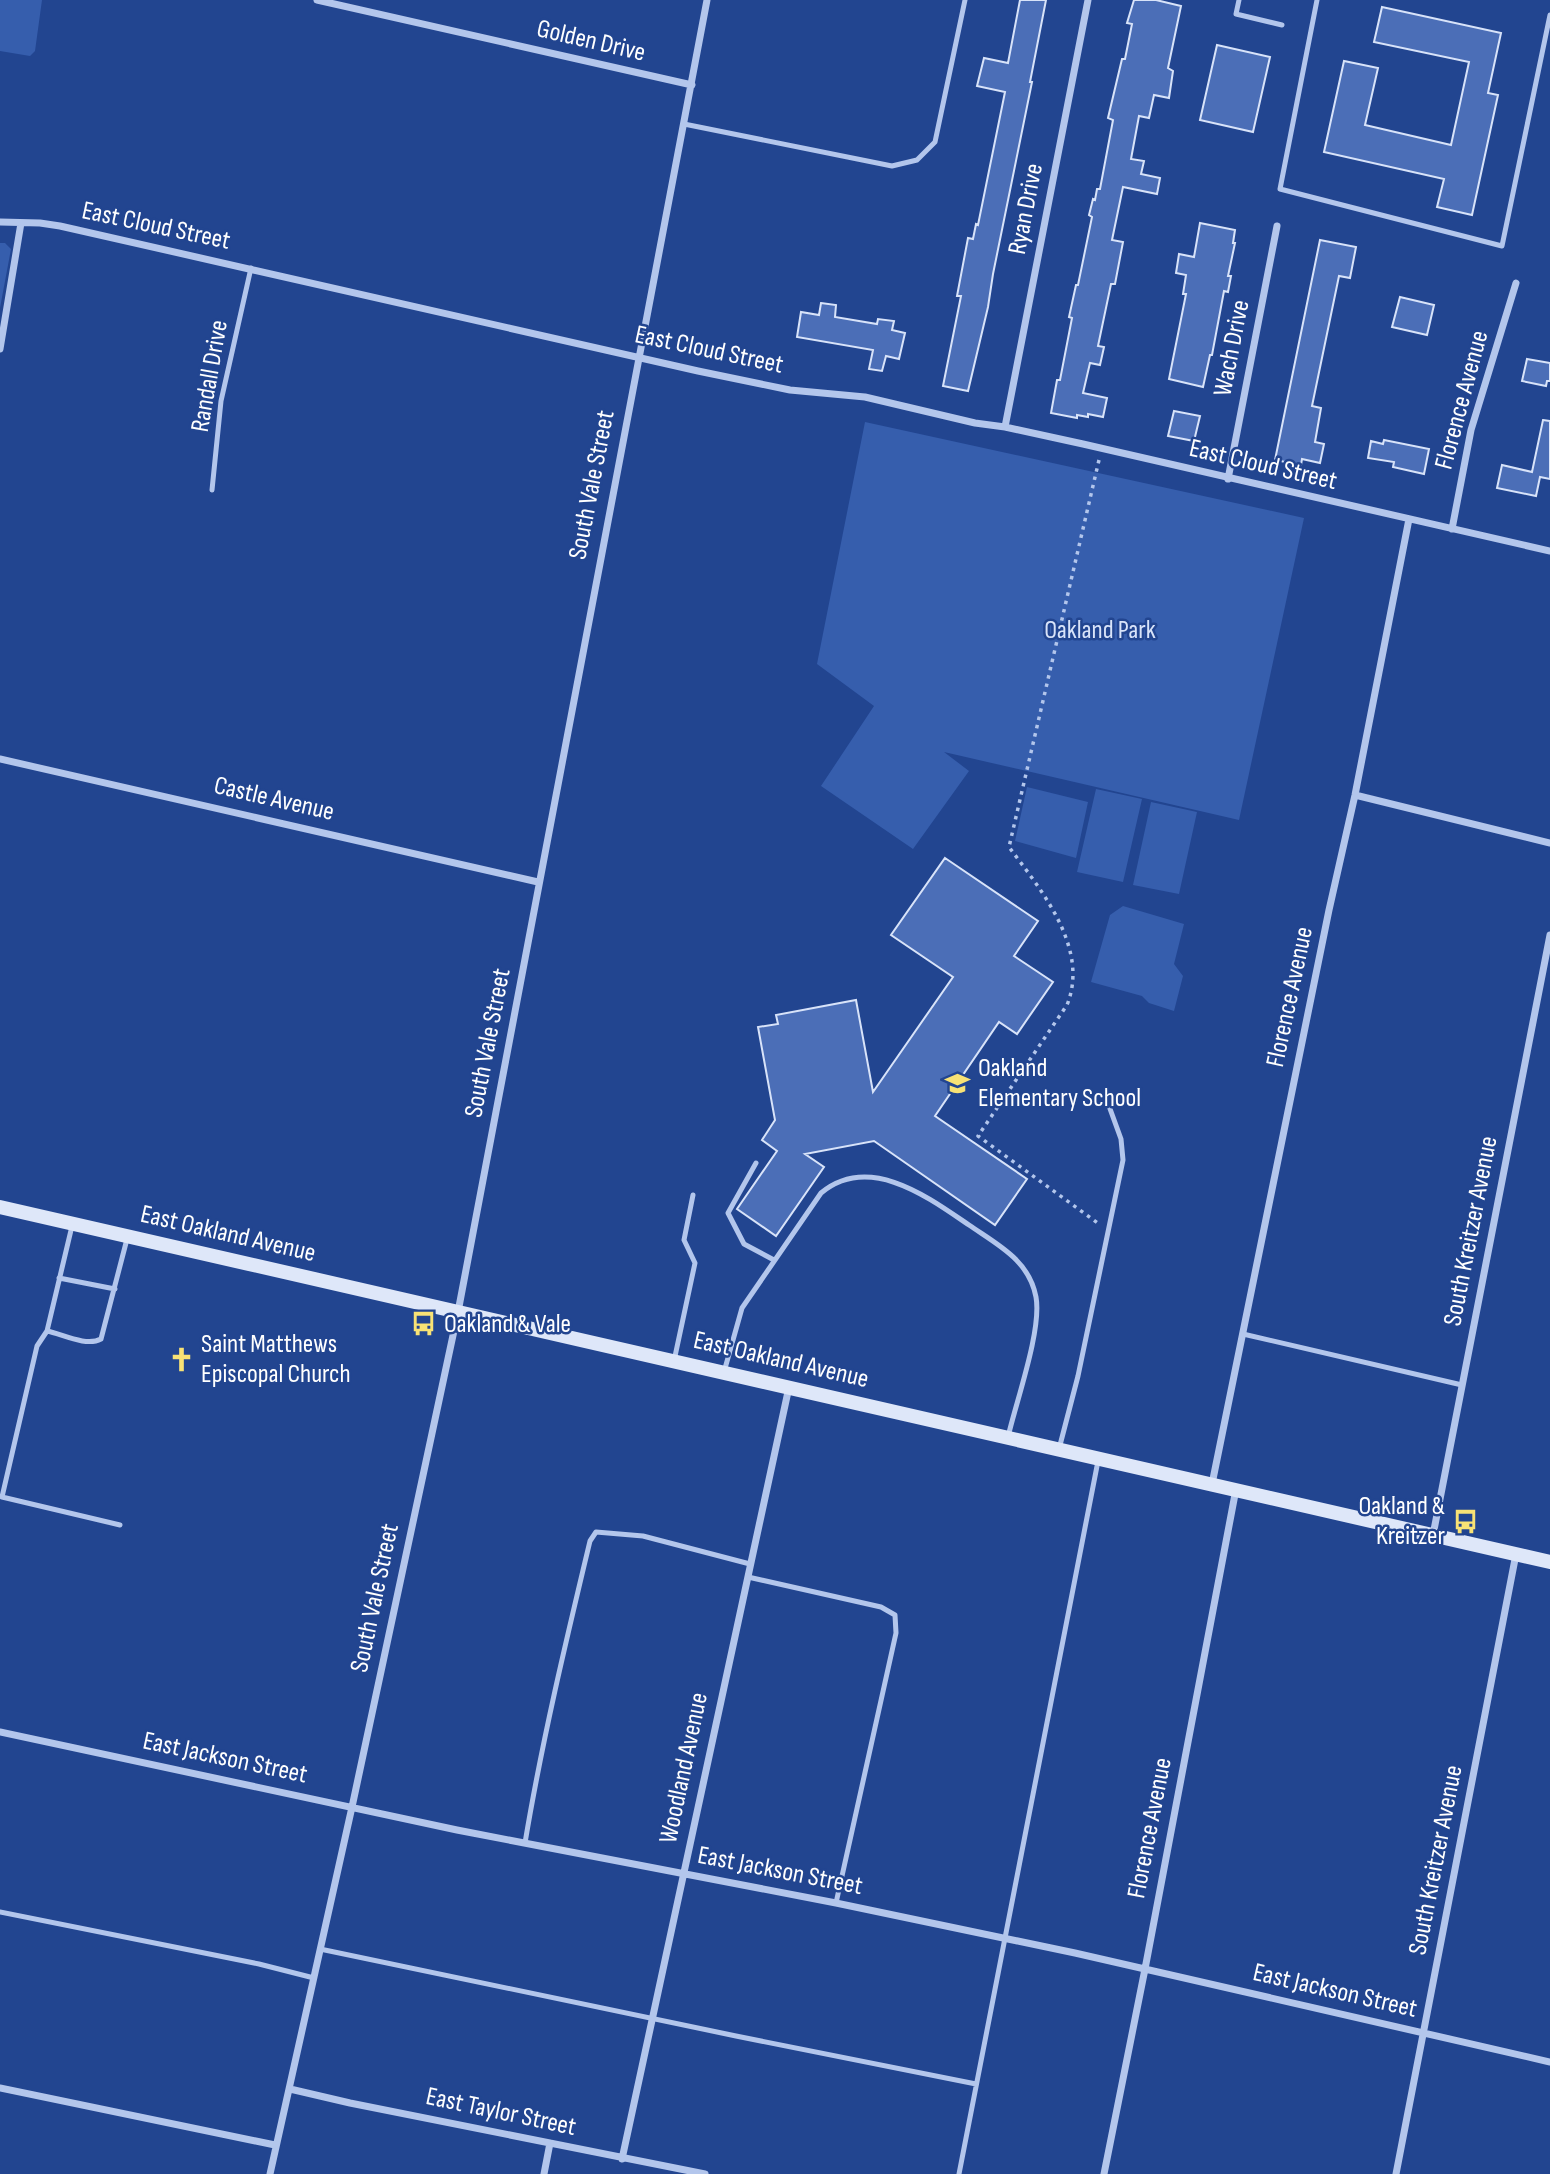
<svg xmlns="http://www.w3.org/2000/svg" width="1550" height="2174" font-family="'Sofia Sans Condensed',sans-serif">
	<rect width="100%" height="100%" fill="#224590"/>
	<path fill="#365ead" d="M0,0H42L35,51L30,56L0,51Z
		M0,243H5L11,249L0,308Z
		M865,422L1304,518L1239,820L944,752L969,771L913,849L821,786L874,706L817,664Z
		M1027,787L1088,802L1076,858L1015,841Z
		M1096,789L1142,799L1123,882L1077,872Z
		M1151,802L1197,812L1179,894L1133,885Z
		M1123,906L1184,924L1174,964L1183,976L1174,1011L1149,1003L1142,996L1091,982L1110,915Z"/>
	<path fill="#4b6eb7" stroke="#d8e3f9" stroke-width="2" d="M1020,0H1046L1030,82H1032L993,274L988,307L968,391L943,386L961,296H957L968,238L973,239L976,224L978,225L1005,92L977,86L984,58L1008,63Z
		M1134,0H1156L1181,6L1168,68L1173,71L1169,98L1154,95L1149,118L1139,116L1131,159L1144,161L1141,174L1160,178L1157,194L1123,187L1112,240L1123,242L1115,284H1111L1098,346L1104,347L1100,365L1090,363L1083,393L1107,398L1103,417L1088,414V417L1077,415V418L1051,413L1057,380H1060L1072,318L1069,317L1076,285H1078L1092,217L1089,215L1093,199L1095,200L1097,189H1100L1113,120L1108,118L1122,59H1125L1132,24L1127,23Z
		M1382,7L1501,33L1488,93L1498,95L1472,215L1437,207L1444,179L1324,152L1344,61L1378,68L1365,125L1451,145L1469,62L1374,42Z
		M1217,45L1270,57L1253,132L1200,120Z
		M1200,223L1235,230L1233,243H1235L1228,276H1231L1228,292L1224,291L1212,355H1210L1203,387L1169,379L1186,294H1183L1186,275L1176,273L1179,254L1194,257Z
		M1320,240L1356,247L1350,278L1339,276L1312,406L1321,408L1315,442L1324,444L1320,463L1302,459L1301,465L1275,460Z
		M1400,297L1434,305L1427,335L1392,327Z
		M821,303L836,305L835,317L877,324L878,319L894,321L892,330L905,333L899,359L886,356L882,371L869,369L873,350L797,337L801,312L819,315Z
		M1527,359L1550,363V381H1547L1546,386L1522,381Z
		M1174,411L1200,416L1194,441L1168,436Z
		M1543,420L1550,421V479L1540,477L1536,496L1497,488L1502,465L1532,472Z
		M1384,440L1429,449L1424,474L1393,467L1394,462L1368,458L1371,441L1383,444Z
		M945,858L1038,921L1014,956L1053,982L1017,1034L999,1022L935,1116L1027,1179L995,1225L874,1141L805,1154L824,1167L776,1236L737,1209L777,1151L762,1140L775,1120L758,1027L778,1024L776,1015L856,1000L873,1092L953,977L891,935Z"/>
	<g fill="none" stroke-linecap="round" stroke-linejoin="round">
		<path stroke="#b3c6ec" stroke-width="3.5" stroke-dasharray="3.5 5" stroke-linecap="butt" d="M1099,460L1009,847C1041,890 1090,948 1067,1005L978,1136L1099,1224"/>
		<path stroke="#b3c6ec" stroke-width="5" d="M1239,0L1236,14L1282,25
			M1317,0L1280,189L1502,246L1550,15
			M684,124L892,166L917,160L935,142L965,0
			M212,490L221,401L251,268
			M756,1163L728,1213L744,1244L774,1260
			M72,1226L47,1331C62,1334 86,1347 101,1339L127,1239
			M59,1278L115,1289
			M47,1331L37,1346L2,1497L120,1525
			M1243,1334L1462,1385
			M674,1361L695,1263L684,1240L693,1195
			M724,1372L742,1308L821,1193C869,1153 928,1197 969,1225C998,1245 1029,1260 1036,1297C1042,1330 1016,1402 1008,1437
			M1059,1449L1078,1376L1123,1160L1121,1139L1109,1106
			M748,1577L881,1607L895,1615L896,1633L836,1903
			M525,1843C542,1741 566,1641 590,1541L596,1532L643,1536L750,1564
			M0,1912L259,1964L314,1978
			M320,1949L736,2036L976,2084
			M959,2174L1098,1461"/>
		<path stroke="#b3c6ec" stroke-width="7" d="M317,0L692,85
			M0,222L40,223L60,226L698,371L790,390L865,397L975,423L1005,427L1083,444L1550,551
			M0,349L21,223
			M1005,427L1088,0
			M1228,479L1277,226
			M1452,529L1471,430L1516,283
			M0,759L538,882
			M1355,795L1550,843
			M1212,1484L1329,910L1355,795L1409,519
			M1433,1535L1550,935
			M0,1732L457,1830L836,1903L1075,1953L1550,2062
			M0,2088L275,2145
			M290,2089L350,2103L705,2174
			M622,2159L789,1387
			M270,2174L352,1807L458,1312L707,0
			M544,2174L550,2143
			M1104,2174L1145,1969L1236,1489
			M1396,2174L1516,1554"/>
		<path stroke="#dee7f9" stroke-width="14" d="M0,1207L1550,1562"/>
	</g>
	<defs>
		<symbol id="school-bare" viewBox="-9 -9 18 18"><path d="M0-5L7-2L0 1L-7-2ZM-4 1L0 2.5L4 1V4Q0 6-4 4Z" fill="#f8e275" stroke="#224590" stroke-width="2.5" paint-order="stroke"/></symbol>
		<symbol id="bus-bare" viewBox="-9 -9 18 18"><path d="M-5-6H5V4H4V6H2V4H-2V6H-4V4H-5ZM-3.5-4V0h7V-4ZM-3.5 1.2v1.5H-2V1.2ZM2 1.2v1.5H3.5V1.2Z" fill="#f8e275" stroke="#224590" stroke-width="2.5" paint-order="stroke"/></symbol>
		<symbol id="church-bare" viewBox="-9 -9 18 18"><path d="M-1.2-6h2.4v3.5h3.3v2.4h-3.3V6h-2.4V-.1h-3.3v-2.4h3.3Z" fill="#f8e275" stroke="#224590" stroke-width="2.5" paint-order="stroke"/></symbol>
	</defs>
	<g fill-rule="evenodd">
		<use href="#school-bare" x="940" y="1066" width="35" height="35"/>
		<use href="#bus-bare" x="406" y="1306" width="35" height="35"/>
		<use href="#church-bare" x="164" y="1342" width="35" height="35"/>
		<use href="#bus-bare" x="1448" y="1504" width="35" height="35"/>
	</g>
	<g text-anchor="middle" dominant-baseline="central" stroke-width="5" stroke-linejoin="round" paint-order="stroke">
		<g font-size="26" fill="#fff" stroke="#224590">
			<text transform="translate(591 41) rotate(13)">Golden Drive</text>
			<text transform="translate(1026 209) rotate(-79)">Ryan Drive</text>
			<text transform="translate(156 226) rotate(12)">East Cloud Street</text>
			<text transform="translate(1232 348) rotate(-79)">Wach Drive</text>
			<text transform="translate(709 350) rotate(12)">East Cloud Street</text>
			<text transform="translate(210 376) rotate(-80)">Randall Drive</text>
			<text transform="translate(1462 400) rotate(-75)">Florence Avenue</text>
			<text transform="translate(1263 465) rotate(13)">East Cloud Street</text>
			<text transform="translate(592 485) rotate(-79)">South Vale Street</text>
			<text transform="translate(274 799) rotate(13)">Castle Avenue</text>
			<text transform="translate(1290 997) rotate(-78)">Florence Avenue</text>
			<text transform="translate(488 1043) rotate(-79)">South Vale Street</text>
			<text transform="translate(1471 1231) rotate(-79)">South Kreitzer Avenue</text>
			<text transform="translate(228 1234) rotate(13)">East Oakland Avenue</text>
			<text transform="translate(781 1360) rotate(13)">East Oakland Avenue</text>
			<text transform="translate(375 1598) rotate(-78)">South Vale Street</text>
			<text transform="translate(225 1758) rotate(12)">East Jackson Street</text>
			<text transform="translate(684 1768) rotate(-78)">Woodland Avenue</text>
			<text transform="translate(1150 1828) rotate(-79)">Florence Avenue</text>
			<text transform="translate(1436 1860) rotate(-79)">South Kreitzer Avenue</text>
			<text transform="translate(780 1871) rotate(11)">East Jackson Street</text>
			<text transform="translate(1335 1991) rotate(13)">East Jackson Street</text>
			<text transform="translate(501 2112) rotate(12)">East Taylor Street</text>
		</g>
		<g font-size="26" fill="#d8e3f9" stroke="#224590">
			<text x="1100" y="630">Oakland Park</text>
		</g>
		<g font-size="26" fill="#fff" stroke="#224590" text-anchor="start">
			<text x="978" y="1068">Oakland<tspan x="978" dy="30">Elementary School</tspan></text>
			<text x="444" y="1324">Oakland &amp; Vale</text>
			<text x="201" y="1344">Saint Matthews<tspan x="201" dy="30">Episcopal Church</tspan></text>
			<text x="1445" y="1506" text-anchor="end">Oakland &amp;<tspan x="1445" dy="30">Kreitzer</tspan></text>
		</g>
	</g>
</svg>
